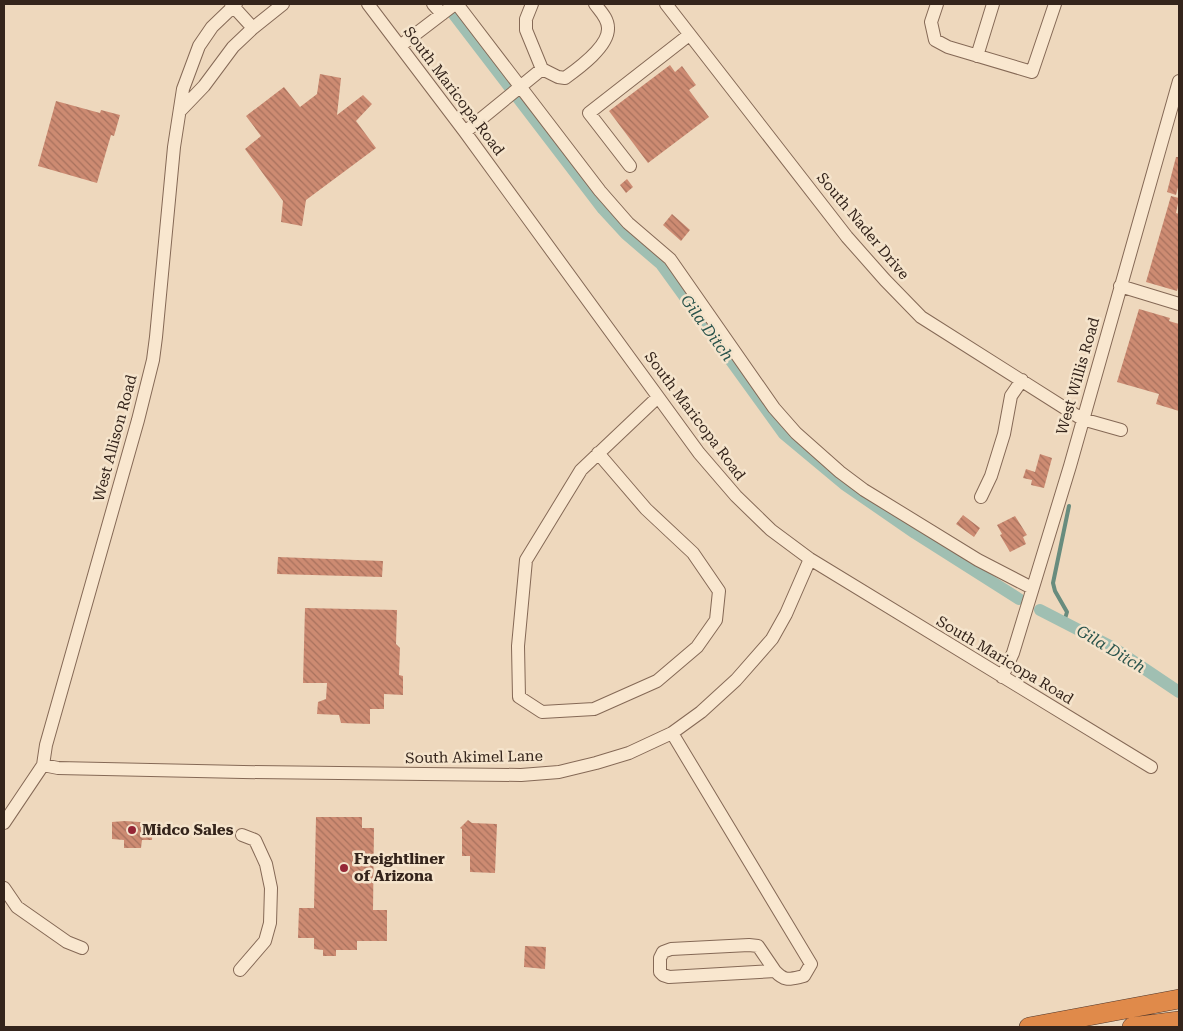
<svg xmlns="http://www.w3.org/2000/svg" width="1183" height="1031" font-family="'Roboto Serif',serif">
	<defs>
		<pattern id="building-back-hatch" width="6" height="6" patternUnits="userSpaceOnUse" patternTransform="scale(1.25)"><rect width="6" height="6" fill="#cd8b72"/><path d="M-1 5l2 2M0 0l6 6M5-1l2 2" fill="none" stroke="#a7715d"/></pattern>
	</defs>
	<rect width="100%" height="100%" fill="#eed8bd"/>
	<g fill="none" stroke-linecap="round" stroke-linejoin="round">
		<path stroke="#688c7e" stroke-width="4" d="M1064,622L1067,612L1055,591L1053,583L1069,506"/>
		<path stroke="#a0bfb2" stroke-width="12" d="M446,4L603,209L626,234L661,264L784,434L844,484L915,533L1019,599
			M1040,610L1112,647L1179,692"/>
	</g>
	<path fill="url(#building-back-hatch)" d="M670,65L675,72L682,66L696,85L689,90L709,117L648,163L609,111Z
		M320,74L341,78L337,115L363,95L372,104L356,121L376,148L306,200L302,226L281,222L283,201L245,149L261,136L246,116L284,87L300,107L317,94Z
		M56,101L100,113L101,110L120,115L114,136L111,135L97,183L38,166Z
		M1176,157H1179V183L1176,195L1167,192Z
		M627,179L633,187L626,193L620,185Z
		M1171,196L1179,198L1176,213L1179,214V284L1177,291L1146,282Z
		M672,214L690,230L681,241L663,225Z
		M1139,309L1170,318L1169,321L1179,324V411L1156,404L1159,394L1117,382Z
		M1040,454L1052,458L1044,488L1031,485L1032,480L1023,478L1026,469L1035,472Z
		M963,515L980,528L974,537L956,524Z
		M1015,516L1027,535L1023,537L1026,544L1010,552L1000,535L1002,534L997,525Z
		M278,557L383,561L382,577L277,574Z
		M305,608L397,610L396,644L400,648L399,675L403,676V695L384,694V709H370V724L341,723L339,715L317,714L318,702L326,699L327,683H303Z
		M316,817H362V828H374L373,910H387V941H357V950H336V956H323V950L314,949V938H298L299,908H314Z
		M468,820L472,823L497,824L495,873L470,872V856H462V829L460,828Z
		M125,821L153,823L152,840H142L141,848H124V840L112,839V822Z
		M525,946L546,947L545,969L524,967Z"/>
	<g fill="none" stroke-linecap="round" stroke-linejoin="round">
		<defs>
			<path id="minor" d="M231,4L253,28
				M368,4L465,132L699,453L736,496L771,530L810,559L1151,767
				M433,4L442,14
				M457,4L600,191L628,223L670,259L774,408L796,433L840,472L864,490L978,560L1032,588
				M532,4L526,19V30L542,69L558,77L565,78C579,68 609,46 608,28C608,18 600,11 595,4
				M666,4L847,237L885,280L921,317L1082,419L1121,430
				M937,4L931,22L935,40L948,47L1032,72L1055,4
				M400,46L455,4
				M977,56L993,4
				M180,111L204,86L233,47L253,28L283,4
				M465,132L542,69
				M630,166L589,113L689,35
				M1120,286L1179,304
				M598,453L646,509L693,553L719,591L716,620L697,647L657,681L594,709L542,712L519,697L518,646L526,560L581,470L658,397
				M981,497L991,476L1004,434L1011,396L1022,380
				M1002,677L1013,653L1070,466L1179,81
				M672,733L811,964L804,976C790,979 785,982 775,971L669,977L663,975L660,972V958L663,952L671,949L749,945L758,946L775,971
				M43,765L58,768L243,772L521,775L559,772L596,763L629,753L672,733L701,712L736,680L772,639L786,614L810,559
				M4,823L43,765L46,745L138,420L153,360L156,337L174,147L183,89L199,46L212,27L236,4
				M4,888L17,907L67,942L82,948
				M240,970L265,941L270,923L271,888L266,864L255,840L242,835"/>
			<path id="highway" d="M1029,1027L1179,999
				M1132,1027L1179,1021"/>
		</defs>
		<use href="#minor" stroke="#856956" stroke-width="14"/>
		<use href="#highway" stroke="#53382b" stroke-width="20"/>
		<use href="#minor" stroke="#f9e7cf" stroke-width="12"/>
		<use href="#highway" stroke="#e08a4a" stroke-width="19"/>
	</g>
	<g fill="#952636" stroke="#f5e4cc" stroke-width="2">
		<circle cx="132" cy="830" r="5"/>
		<circle cx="344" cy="868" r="5"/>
	</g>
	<g text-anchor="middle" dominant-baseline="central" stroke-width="5" stroke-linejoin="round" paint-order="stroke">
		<g font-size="15" fill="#34241b" stroke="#f5e4cc">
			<text transform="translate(454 91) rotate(53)">South Maricopa Road</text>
			<text transform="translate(863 226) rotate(50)">South Nader Drive</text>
			<text transform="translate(1078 376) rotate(-74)">West Willis Road</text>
			<text transform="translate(695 416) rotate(53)">South Maricopa Road</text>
			<text transform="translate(115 438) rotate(-75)">West Allison Road</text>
			<text transform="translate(1005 660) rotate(31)">South Maricopa Road</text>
			<text transform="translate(474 757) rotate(-1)">South Akimel Lane</text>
		</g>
		<g font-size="15" font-weight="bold" fill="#34241b" stroke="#f5e4cc" text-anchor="start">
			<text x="142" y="830">Midco Sales</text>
			<text x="354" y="859">Freightliner<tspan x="354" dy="17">of Arizona</tspan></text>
		</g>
		<g font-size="16" font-style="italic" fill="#2a544c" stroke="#f5e4cc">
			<text transform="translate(707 328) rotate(54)">Gila Ditch</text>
			<text transform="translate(1111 649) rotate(31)">Gila Ditch</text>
		</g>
	</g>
	<rect width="1183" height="1031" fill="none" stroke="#34241b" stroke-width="10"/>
</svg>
